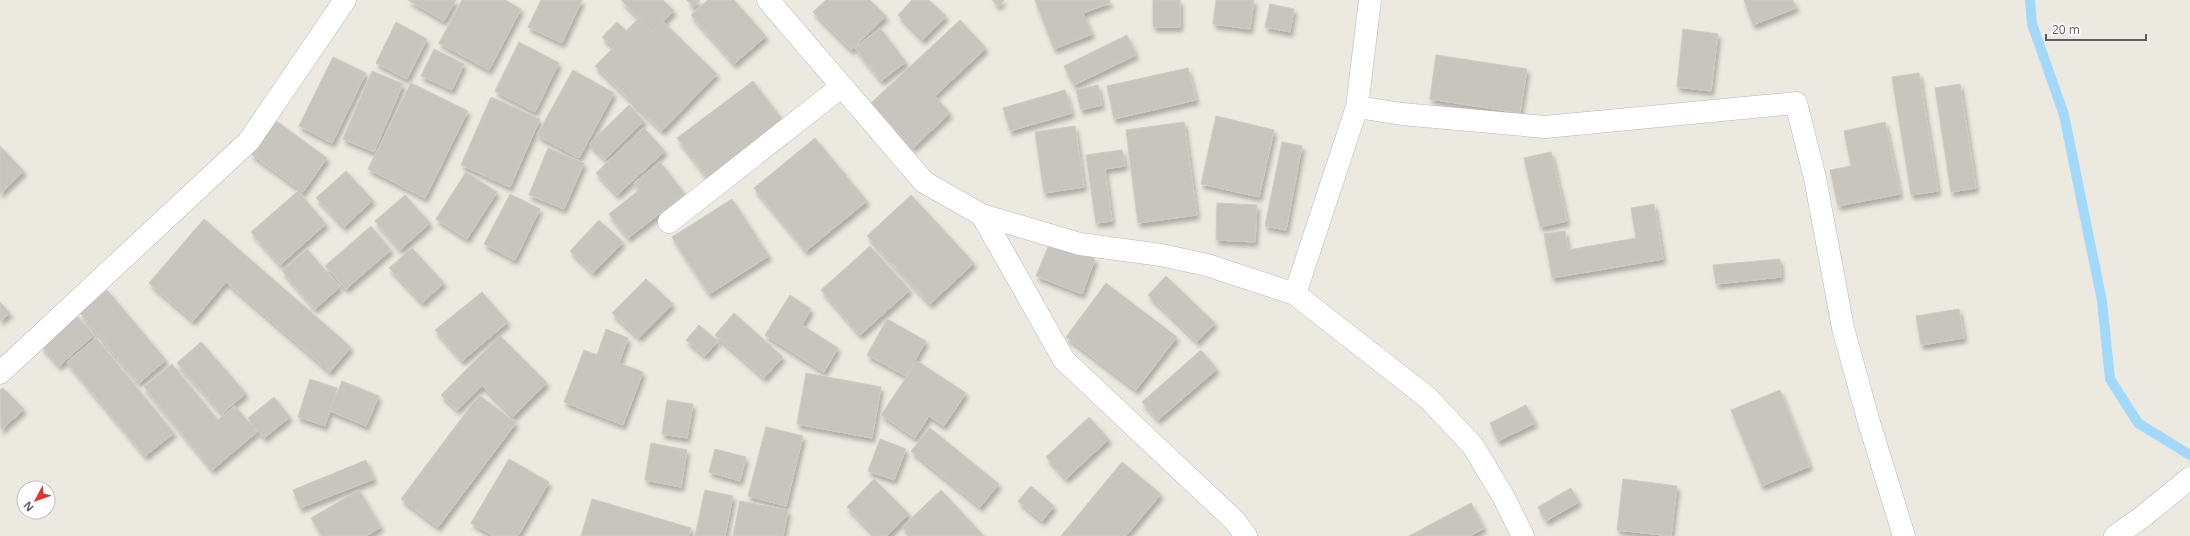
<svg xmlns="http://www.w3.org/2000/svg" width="2190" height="536" font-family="'Open Sans',sans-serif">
	<defs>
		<filter id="shadow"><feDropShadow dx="2.5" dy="4.5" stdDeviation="2" flood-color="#0004"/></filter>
	</defs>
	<rect width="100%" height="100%" fill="#ece9e1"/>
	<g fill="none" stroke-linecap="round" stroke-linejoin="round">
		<path stroke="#a2d9fb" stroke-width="10" d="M2030,0L2032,24L2064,115L2102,301L2110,379L2138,423L2190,455"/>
	</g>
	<path fill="#c8c4be" stroke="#d0cac0" filter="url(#shadow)" d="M408,0H456L444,21Z
		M462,0H505L521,9L489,70L439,43Z
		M541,0H582L562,43L528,27Z
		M621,0H663L674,11L652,32Z
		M687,0H700L693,7Z
		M708,0H734L766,36L734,64L691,15Z
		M826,0H870L886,16L851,50L813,12Z
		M912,0H929L946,16L923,40L898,15Z
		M992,0H1004L998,6Z
		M1035,0H1109L1110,3L1083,13L1092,34L1054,49Z
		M1153,0H1180V27H1153Z
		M1216,0H1254L1250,29L1213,24Z
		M1744,0H1793L1796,8L1753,25Z
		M1270,4L1294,9L1290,32L1265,27Z
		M649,8L717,74L662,131L595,66L613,48L602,37L617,22L626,31Z
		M960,20L986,48L935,96L950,113L913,148L871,103Z
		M396,22L427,39L407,79L376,63Z
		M880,28L906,62L881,81L855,48Z
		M1683,29L1718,34L1711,91L1677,87Z
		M1127,35L1136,55L1074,85L1064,66Z
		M519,42L559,63L535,112L495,91Z
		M434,49L464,64L452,90L421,76Z
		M1436,55L1527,69L1520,113L1430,99Z
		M333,57L366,73L332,143L299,126Z
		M1188,68L1196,100L1114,119L1107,86Z
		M573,70L614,93L579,158L537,135Z
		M372,71L403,84L374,152L343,139Z
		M1919,73L1938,191L1911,195L1892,77Z
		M753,81L785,123L709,180L677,138Z
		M411,83L468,111L425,198L368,169Z
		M1960,84L1976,188L1951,192L1935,88Z
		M1098,85L1102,105L1081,110L1076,90Z
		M1065,90L1072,113L1010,131L1003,108Z
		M491,97L540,119L510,187L461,165Z
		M629,105L644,121L605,159L589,144Z
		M1216,116L1274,130L1259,197L1201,184Z
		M275,120L327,158L303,192L251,154Z
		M1184,122L1197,215L1138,223L1126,130Z
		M1885,122L1900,194L1838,206L1830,170L1851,166L1844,131Z
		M1075,126L1084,187L1044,193L1035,132Z
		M644,128L665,151L617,195L596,173Z
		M815,138L867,201L806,251L754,188Z
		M1282,142L1302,146L1286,230L1265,226Z
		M0,146L24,171L0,194Z
		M548,148L584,163L564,209L529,195Z
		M1122,150L1125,166L1105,169L1112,221L1096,223L1086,155Z
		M1551,152L1567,221L1540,227L1524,158Z
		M660,162L685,194L628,238L609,214L639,190L634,183Z
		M346,171L373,200L344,227L316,198Z
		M466,172L497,192L467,239L436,219Z
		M298,191L326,224L280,265L251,232Z
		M510,194L540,209L515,260L484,244Z
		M405,195L430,223L400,250L375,221Z
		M911,195L974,263L930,304L867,236Z
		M732,199L769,256L709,294L672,237Z
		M1217,203L1257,205L1255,242L1216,240Z
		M1654,204L1663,259L1552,278L1544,234L1565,231L1568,250L1636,238L1631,208Z
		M204,219L351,347L330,372L226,282L193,321L149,283Z
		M599,220L623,242L593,273L570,251Z
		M371,226L391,250L346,289L325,266Z
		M1051,240L1095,259L1082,294L1036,276Z
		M870,246L910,290L860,335L821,290Z
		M412,248L444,283L422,303L389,268Z
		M307,249L340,287L315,309L282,271Z
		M1780,259L1781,277L1716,284L1713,265Z
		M1166,276L1215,323L1197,342L1148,295Z
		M646,279L673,304L639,338L612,313Z
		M1106,283L1177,337L1136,390L1066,337Z
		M107,290L166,360L139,383L80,313Z
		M482,292L508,322L462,361L435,330Z
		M790,295L811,309L802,325L838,348L824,372L765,335Z
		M0,302L10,313L0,321Z
		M1959,309L1964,338L1921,345L1916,316Z
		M734,313L783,357L764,378L715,335Z
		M76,315L94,335L59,366L41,346Z
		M887,319L926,341L906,376L867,355Z
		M699,325L718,341L705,356L686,340Z
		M606,329L628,338L619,363L643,372L623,425L564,402L584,350L597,355Z
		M500,336L547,383L513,417L482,386L457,410L441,395Z
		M96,338L174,433L145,456L67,362Z
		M201,342L246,393L222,414L177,363Z
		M1201,350L1217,369L1158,420L1142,402Z
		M917,361L966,393L944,426L929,416L915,438L881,415Z
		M172,364L218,420L235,406L257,432L212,470L144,387Z
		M806,373L881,387L872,438L797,424Z
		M310,379L337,388L325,426L298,417Z
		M342,381L379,396L366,426L330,411Z
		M3,388L24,409L1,430L0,390Z
		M1780,390L1810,466L1762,486L1731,410Z
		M479,395L516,423L438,527L401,499Z
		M274,397L290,417L264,438L248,418Z
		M667,400L693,404L687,438L662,434Z
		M1526,405L1535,423L1498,441L1490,423Z
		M1089,417L1109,439L1066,479L1046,457Z
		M766,427L803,436L786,506L748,496Z
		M930,428L999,484L980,507L911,451Z
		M880,439L906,449L894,480L868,471Z
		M651,443L687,450L681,487L645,480Z
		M715,449L746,457L740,481L709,472Z
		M509,459L549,482L518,536H494L471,523Z
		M366,460L374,479L300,508L293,490Z
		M1122,462L1161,494L1126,536H1061Z
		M874,479L909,514L887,536H875L847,507Z
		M1623,479L1677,486L1671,536L1617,530Z
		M1031,486L1054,506L1042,521L1018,501Z
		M1571,488L1579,502L1546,521L1538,507Z
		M359,490L381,527L366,536H322L311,518Z
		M705,490L733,496L725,536H695Z
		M941,490L984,536H911L902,527Z
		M592,499L691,528L689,536H581Z
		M740,501L788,510L783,536H733Z
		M1471,503L1484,528L1470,536H1409Z"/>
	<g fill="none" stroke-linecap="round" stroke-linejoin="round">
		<defs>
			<path id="minor" d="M768,0L924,182L982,215L1080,244L1161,255L1207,265L1295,294L1428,398L1473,446L1503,496L1523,536
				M1357,107L1402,114L1545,127L1796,103L1815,178L1843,328L1868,419L1904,536
				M982,215L1064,360L1235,521L1246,536
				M669,222L841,87
				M1295,294L1357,107L1370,0
				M0,373L249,141L345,0
				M2115,536L2141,518L2190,478"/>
		</defs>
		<use href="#minor" stroke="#b4b7bb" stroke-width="23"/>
		<use href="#minor" stroke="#fff" stroke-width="22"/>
	</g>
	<g transform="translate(36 500) rotate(229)"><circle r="19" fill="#ffffff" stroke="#bdbfc0"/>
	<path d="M0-3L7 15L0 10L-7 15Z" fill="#e13532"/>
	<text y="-6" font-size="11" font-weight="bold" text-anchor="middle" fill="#5a5e61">N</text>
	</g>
	<path d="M2046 34v6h100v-6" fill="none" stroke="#5a5e61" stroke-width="2"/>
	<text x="2052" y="34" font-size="12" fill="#5a5e61" stroke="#ffffff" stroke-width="3" paint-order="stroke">20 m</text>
</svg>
